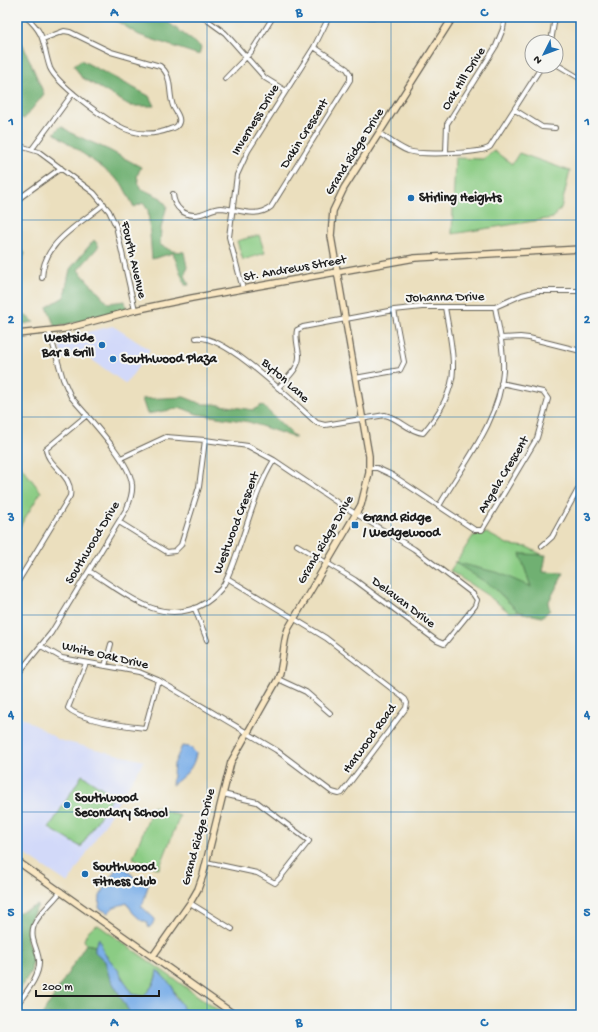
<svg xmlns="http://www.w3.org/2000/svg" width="598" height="1032" font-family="'Gochi Hand',sans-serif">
	<rect width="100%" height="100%" fill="#f6f6f2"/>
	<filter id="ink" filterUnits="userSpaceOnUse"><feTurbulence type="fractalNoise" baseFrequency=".025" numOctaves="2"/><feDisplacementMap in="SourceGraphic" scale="8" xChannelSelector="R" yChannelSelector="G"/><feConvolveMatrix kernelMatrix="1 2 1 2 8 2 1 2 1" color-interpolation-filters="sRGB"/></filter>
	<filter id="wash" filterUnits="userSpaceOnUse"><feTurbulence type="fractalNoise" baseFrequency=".012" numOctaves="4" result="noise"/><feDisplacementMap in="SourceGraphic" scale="16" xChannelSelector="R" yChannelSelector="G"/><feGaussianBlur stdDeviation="0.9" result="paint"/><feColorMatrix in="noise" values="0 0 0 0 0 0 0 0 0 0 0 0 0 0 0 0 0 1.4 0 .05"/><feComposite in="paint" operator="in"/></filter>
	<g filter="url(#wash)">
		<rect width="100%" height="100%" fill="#ebdfbe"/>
		<path fill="#d2d9f9" d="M113,326L150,350L126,384L88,357L63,359L57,339Z
			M17,714L59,740L144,761L68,883L17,849Z"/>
		<path fill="#8bcc84" stroke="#547450" d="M494,151L512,164L519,153L570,171L561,208L553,218L452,234L455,158L483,159Z
			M259,235L265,253L243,260L237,241Z
			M17,461L41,492L17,531Z
			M487,533L509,545L527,547L543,555L520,554L531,587H493L519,612H509L487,595L450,571L473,536Z
			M82,775L113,795L81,847L49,828Z
			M153,806L180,816L159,869L133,858Z
			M98,925L225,1015H185C180,998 170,984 157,971C155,982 152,988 143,996L132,994L118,970L104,953L99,939L95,946L86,944L84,940C87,932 90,927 98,925Z"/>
		<path fill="#70b072" stroke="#466647" d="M99,17H154L169,23L201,47L199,55L139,35L115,20Z
			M17,40L23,45L44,94L24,119L17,116Z
			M81,60L149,96L154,106H131L81,77L74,65Z
			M61,126L73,134L109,150L141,167L137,176L140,188L161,198L167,206L161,228L160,245L173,251L184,252L187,267L185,275L189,285H185L173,253L152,259L148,210L143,203L134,207L122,184L103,168L54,133Z
			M94,240L99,246L78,270L108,303L125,301L127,311L55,327L47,307L64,297L70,269Z
			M17,248L25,253L21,264L17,261Z
			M17,309L34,322L17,325Z
			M184,397L202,404H214L253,410L262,405L296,438L249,422L197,414L182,408L147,414L142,399Z
			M520,554L546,555L543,572L564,573L548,603L550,610L542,617L519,612L493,587L454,562L499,573L531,587Z
			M38,905L28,924L27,941L33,956L31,971L17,994V913Z
			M86,944L95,946V952L105,961L109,976L131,1015H42Z"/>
		<path fill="#7cafe8" stroke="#4c6682" d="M182,746L190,747L196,753C194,769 184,776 172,785L174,764Z
			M120,862L135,878L149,882L143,904L141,906L155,919L152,925L149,928L146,921H142L133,913L127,903L114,907L108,913L99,908L100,896Z
			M99,938L104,953L118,970L132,994L143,996C152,988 156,982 157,970L172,986L175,996L182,1005L185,1015H131L109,976L105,961L95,952V946Z"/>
	</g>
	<g filter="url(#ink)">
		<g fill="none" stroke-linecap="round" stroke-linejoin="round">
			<defs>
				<path id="street" d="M26,17C47,35 42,45 50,68C57,84 101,116 117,125C134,135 152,136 170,129C174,128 178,127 179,122C181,117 175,111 173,106C168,92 173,76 160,66L111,52L70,32L64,31L43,39
					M203,17L225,33L265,78L286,91
					M370,17H379
					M551,42L555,17
					M556,64L581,79
					M225,79L251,52L273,17
					M515,110L542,127L555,128
					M379,133C388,139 398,147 408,151C420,155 481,154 490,147L542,66
					M17,145L39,152L94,193L109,211L116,226L135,310
					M32,149L73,93
					M446,152L447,124L496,46L503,29L505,17
					M173,194C174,208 185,218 201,214C208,212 213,208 221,208C238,209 256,219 271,207L350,80V74L347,69L314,47
					M17,203L21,197L61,168
					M42,278C43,242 79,225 104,204
					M243,289L229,237L237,175L248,151L314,47L329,17
					M196,338C226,334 294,403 317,423L325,425L385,415C399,418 409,432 423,433C438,416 454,390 453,366C453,347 448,326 445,307
					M501,338L520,337L529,338L581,351
					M355,378L400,370L404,362L394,310
					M278,388C286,379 300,368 299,355C298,346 295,338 297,330L303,327L394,310L422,307H495L522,295L537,291H581
					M121,458L166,437L205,440L248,446L274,460L338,503L414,549L473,594L477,600L475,606L444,644L437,641L355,580L297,545
					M369,468H377L392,475L475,530H482L537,438L548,399L543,392L501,383
					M439,506C463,464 500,421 503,371C504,350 499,328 495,307
					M119,522L167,552L175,551L181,545L199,487L205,440
					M542,546L552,537L581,484
					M89,571C109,583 130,600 152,608C177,617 204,610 221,589C229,578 233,563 238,550C249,520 257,487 274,460
					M17,583L70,496C74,475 47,466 46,449L87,415
					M195,609L207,640
					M41,646L62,658L139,672L158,680L276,750L332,792L339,794L342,793L406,708L407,703L405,699L326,638L227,578
					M86,663L68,708C81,721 126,726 145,728L158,680
					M105,666L111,644
					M17,675L51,633L127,508C130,501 133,492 132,484C130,461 87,416 71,397L63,379L49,331
					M278,679L306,692L330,713
					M206,862L257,873L275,883L280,878L309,841L257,802L223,794
					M190,903L232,929
					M17,1005C25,993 40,977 39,961C38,948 29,939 34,925C39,913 53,902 61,891"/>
				<path id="secondary" d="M17,334L64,329L135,310L192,298L415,258L581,249
					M17,861L235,1015
					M153,956L190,903L198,889L203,875L231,762L278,679C284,663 282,645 288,629L361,505L369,473V456L331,236L333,211L344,188L453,17"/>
			</defs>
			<use href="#street" stroke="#646055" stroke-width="6"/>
			<use href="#secondary" stroke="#646055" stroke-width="8"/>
			<use href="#street" stroke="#fff" stroke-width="4"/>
			<use href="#secondary" stroke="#f9e7c3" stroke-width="5.5"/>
		</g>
	</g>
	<path fill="none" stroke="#1f6fb2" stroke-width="1" stroke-opacity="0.55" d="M207,17V1015M391,17V1015M17,220H581M17,417H581M17,615H581M17,812H581"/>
	<g fill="#1f6fb2" stroke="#f6f6f2" stroke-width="1.5">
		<circle cx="411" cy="198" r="4"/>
		<circle cx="102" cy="345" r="4"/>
		<circle cx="113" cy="359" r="4"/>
		<rect x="351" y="521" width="8" height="8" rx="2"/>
		<circle cx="67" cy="805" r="4"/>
		<circle cx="85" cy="874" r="4"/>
	</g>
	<g text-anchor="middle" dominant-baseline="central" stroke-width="4" stroke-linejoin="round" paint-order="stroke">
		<g font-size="13" fill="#1c1c1c" stroke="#f6f6f2">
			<text transform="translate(464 79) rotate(-58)">Oak Hill Drive</text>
			<text transform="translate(256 120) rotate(-59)">Inverness Drive</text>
			<text transform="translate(305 134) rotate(-58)">Dakin Crescent</text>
			<text transform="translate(355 152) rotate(-58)">Grand Ridge Drive</text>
			<text transform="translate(133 260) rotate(77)">Fourth Avenue</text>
			<text transform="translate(295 269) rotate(-10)">St. Andrews Street</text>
			<text transform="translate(445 298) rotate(-1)">Johanna Drive</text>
			<text transform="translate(285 381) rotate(42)">Byton Lane</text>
			<text transform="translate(504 475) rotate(-59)">Angela Crescent</text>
			<text transform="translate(237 523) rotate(-69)">Westwood Crescent</text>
			<text transform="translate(326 540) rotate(-60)">Grand Ridge Drive</text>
			<text transform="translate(93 543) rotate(-59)">Southwood Drive</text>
			<text transform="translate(403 603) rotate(37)">Delavan Drive</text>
			<text transform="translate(105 656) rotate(13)">White Oak Drive</text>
			<text transform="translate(370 739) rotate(-54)">Harwood Road</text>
			<text transform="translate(199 837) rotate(-75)">Grand Ridge Drive</text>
		</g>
		<g font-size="13" font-weight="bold" fill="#1c1c1c" stroke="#f6f6f2" text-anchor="start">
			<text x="419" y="198">Stirling Heights</text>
			<text x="94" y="338" text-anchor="end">Westside<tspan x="94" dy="15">Bar &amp; Grill</tspan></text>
			<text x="121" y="359">Southwood Plaza</text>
			<text x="363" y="518">Grand Ridge<tspan x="363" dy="15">/ Wedgewood</tspan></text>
			<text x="75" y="798">Southwood<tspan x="75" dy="15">Secondary School</tspan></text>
			<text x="93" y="867">Southwood<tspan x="93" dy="15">Fitness Club</tspan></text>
		</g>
	</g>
	<rect width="598" height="1032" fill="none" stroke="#f6f6f2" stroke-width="44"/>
	<g transform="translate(544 54) rotate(228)"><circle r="19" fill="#f6f6f2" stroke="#9f9f9c"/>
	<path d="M0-3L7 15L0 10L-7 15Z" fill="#1f6fb2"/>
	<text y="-6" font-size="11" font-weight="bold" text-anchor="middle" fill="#1c1c1c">N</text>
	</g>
	<path d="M36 990v6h123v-6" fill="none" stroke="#1c1c1c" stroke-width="2"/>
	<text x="42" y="990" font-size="12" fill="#1c1c1c" stroke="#f6f6f2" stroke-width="3" paint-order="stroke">200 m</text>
	<rect x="22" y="22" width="554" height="988" fill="none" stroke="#1f6fb2" stroke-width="1.5"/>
	<g font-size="13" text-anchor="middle" font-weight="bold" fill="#1f6fb2">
		<text x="114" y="16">A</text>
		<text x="299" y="16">B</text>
		<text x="484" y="16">C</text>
		<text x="11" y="125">1</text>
		<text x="587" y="125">1</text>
		<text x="11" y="323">2</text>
		<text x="587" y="323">2</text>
		<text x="11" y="521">3</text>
		<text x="587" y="521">3</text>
		<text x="11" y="718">4</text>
		<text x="587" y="718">4</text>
		<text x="11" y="916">5</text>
		<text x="587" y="916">5</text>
		<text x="114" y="1026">A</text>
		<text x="299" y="1026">B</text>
		<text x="484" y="1026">C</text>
	</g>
</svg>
